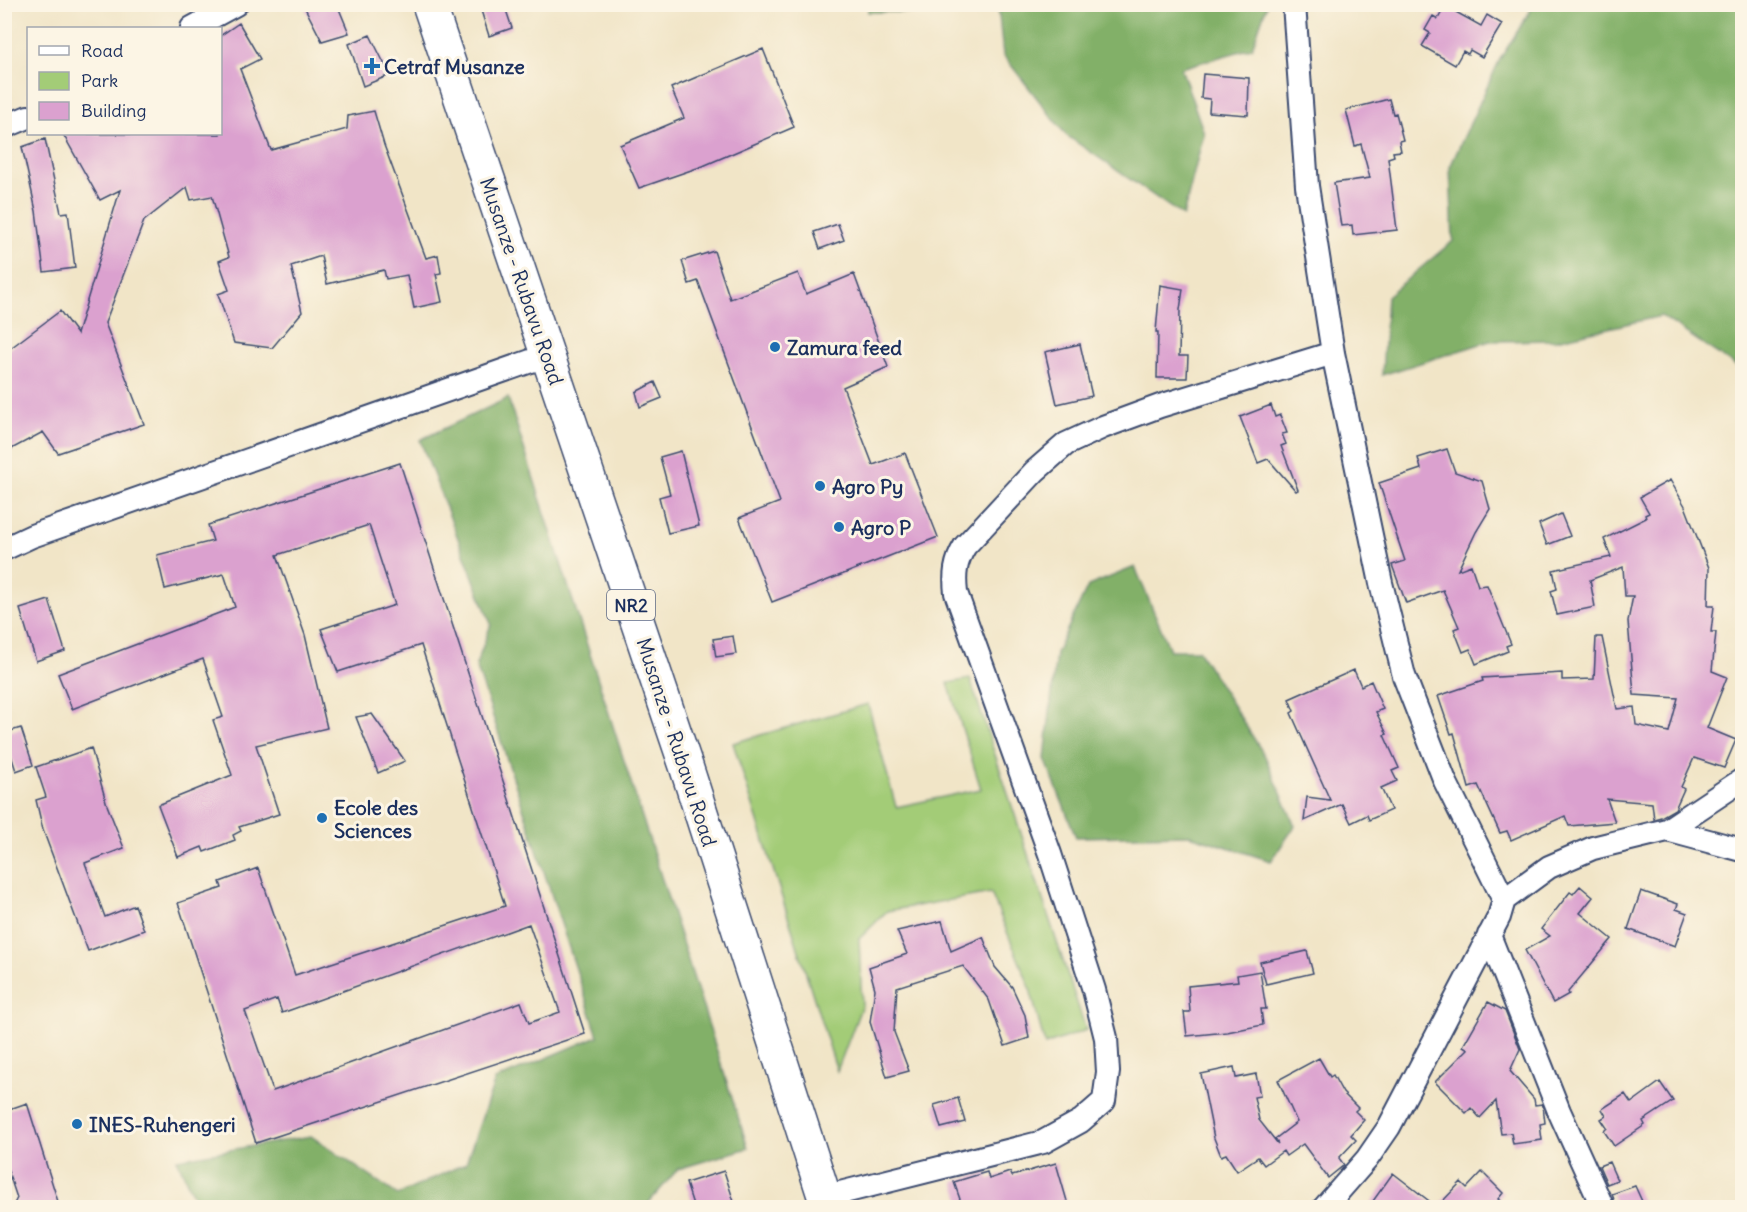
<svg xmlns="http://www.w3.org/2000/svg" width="1747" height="1212" font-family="Delius,sans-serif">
	<rect width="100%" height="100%" fill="#fcf5e5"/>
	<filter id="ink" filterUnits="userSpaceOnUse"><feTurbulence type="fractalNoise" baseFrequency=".0167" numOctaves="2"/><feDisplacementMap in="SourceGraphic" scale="12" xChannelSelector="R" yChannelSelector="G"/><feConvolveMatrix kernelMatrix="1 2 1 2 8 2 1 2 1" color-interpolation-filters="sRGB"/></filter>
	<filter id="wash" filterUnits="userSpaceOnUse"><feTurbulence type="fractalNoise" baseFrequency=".008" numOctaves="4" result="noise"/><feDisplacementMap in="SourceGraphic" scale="24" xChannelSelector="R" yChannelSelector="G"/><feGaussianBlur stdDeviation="1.35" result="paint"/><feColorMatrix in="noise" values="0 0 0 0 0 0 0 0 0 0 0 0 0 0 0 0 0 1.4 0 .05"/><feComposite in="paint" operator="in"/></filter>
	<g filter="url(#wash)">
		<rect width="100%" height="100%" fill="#f1e5c7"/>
		<path fill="#a3cc77" stroke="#5f7e6a" stroke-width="1.5" d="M970,679L1086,1030L1045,1045L1029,985L991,893L887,911L859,939L862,1005L837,1071L733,743L868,704L896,807L981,789L948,683Z"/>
		<path fill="#82b068" stroke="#4e7063" stroke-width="1.5" d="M868,5V4L1267,5L1252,48L1181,68L1204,133L1183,216L1066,135L1003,55L998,6L965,13L868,12Z
			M1534,5H1742V370L1661,316L1556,340L1490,341L1382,375L1387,296L1453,241L1450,167L1500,59Z
			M508,398L748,1148L678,1169L645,1207H198L177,1159L311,1136L398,1195L466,1163L495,1080L598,1036L476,665L491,624L420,440Z
			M1135,567L1170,650H1198L1265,756L1295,826L1271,861L1190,835L1076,837L1045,759L1056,653L1088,586Z"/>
		<g id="blocks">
			<path fill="#dba1cf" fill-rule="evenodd" d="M303,4H337L349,33L322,41Z
				M479,4H504L512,28L489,36Z
				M1445,6L1481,26L1487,15L1502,24L1482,57L1470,50L1468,54L1463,51L1455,65L1422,46L1430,33L1425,30L1433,16L1438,19Z
				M239,23L260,59L240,69L271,150L347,129L348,116L374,111L384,145L426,258L438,255L441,273L436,274L442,302L414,308L407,275L386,279L384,270L327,284L321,256L291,266L302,312L272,348L234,343L218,294L229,290L219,261L229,257L212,196L191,200L187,187L144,221L105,323L144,424L58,453L43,432L4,453V353L60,311L77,334L120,190L100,200L63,134H220V36Z
				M370,35L390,75L363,86L349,44Z
				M763,49L794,127L703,166L639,188L620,145L684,118L671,88Z
				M1203,74L1249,78L1248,115L1209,112L1210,99L1201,98Z
				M1389,99L1393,114L1396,113L1403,140L1399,141L1401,151L1393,152L1394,156L1388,158L1397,230L1353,235L1352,225L1341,226L1334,183L1370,178L1361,144L1355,146L1346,110Z
				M45,139L61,213L68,212L75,268L44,272L36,211L22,147Z
				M838,224L844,240L820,249L814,232Z
				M714,251L730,299L798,273L806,294L854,274L888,367L843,387L873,465L905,453L938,537L772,602L739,518L780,502L698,281L689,284L682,261Z
				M1160,285L1183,289L1180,310L1179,356H1188L1187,378H1157L1158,332H1156Z
				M1080,344L1092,396L1057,404L1045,352Z
				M655,382L662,398L640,407L636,392Z
				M1271,405L1275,417L1280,415L1287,433L1282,434L1286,444L1281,446L1298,490L1296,491L1268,459L1258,463L1240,417Z
				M1447,449L1455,472L1482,481L1490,509L1476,532L1458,570L1471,565L1478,586L1487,585L1511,644L1506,646L1508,651L1476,664L1470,649L1463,652L1454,629L1459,627L1443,590L1406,603L1392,565L1405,561L1379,483L1421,469L1418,458Z
				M681,451L699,526L668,533L659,497L670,494L660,457Z
				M400,463L585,1034L256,1143L178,903L222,888L220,882L258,868L295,975L505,906L421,645L338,672L321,629L395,605L369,525L277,555L305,635L327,728L256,745L279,814L239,827L241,831L233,835L235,840L204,852L202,847L178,857L158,805L232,775L213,720L223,717L203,659L72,709L58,674L235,607L224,574L165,589L157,555L213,541L208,525ZM529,924L560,1012L529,1023L521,1002L273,1091L245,1011L277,999L282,1013Z
				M1670,480L1685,506L1709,568L1708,606H1714L1711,632H1716L1712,671L1727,677L1707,728L1736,740L1724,768L1694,758L1681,787L1684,789L1675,809L1661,817L1654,819L1652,803L1607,799L1615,822L1569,826L1565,816L1511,840L1507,831L1500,833L1478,785L1469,788L1454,733L1451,734L1438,696L1483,681L1482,678L1562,673V680L1594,679L1596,637H1602L1617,709L1634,707L1636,725L1669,732L1678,698L1634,695L1628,621L1633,596H1625L1623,567L1590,580L1595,607L1557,615L1551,591L1557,589L1553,570L1611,557L1604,539L1646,518L1645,515L1649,513L1640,497Z
				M1561,514L1570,536L1547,545L1539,524Z
				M49,600L65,651L36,661L20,609Z
				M733,636L736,654L716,657L713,639Z
				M1354,670L1361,686L1371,681L1383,709L1376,712L1387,734L1384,735L1399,768L1392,771L1397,781L1381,788L1391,810L1369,820L1367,815L1351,823L1342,804L1304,821L1307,797L1330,800L1291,713L1294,711L1289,699Z
				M372,714L405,761L378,773L356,717Z
				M21,728L33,765L16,771L4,733Z
				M91,748L107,805L124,848L85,863L105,917L135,905L144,930L88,951L43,830L36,800L46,797L36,767Z
				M1580,886L1593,897L1580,913L1612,939L1568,992L1569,994L1553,1003L1525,950L1550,936L1541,929L1570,892L1573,894Z
				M1641,891L1678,904L1676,909L1687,913L1675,946L1628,929Z
				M942,921L951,951L983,937L995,967L1012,987L1025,1015L1029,1038L1005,1046L989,1000L963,966L897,987L894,1032L909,1071L887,1077L870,1022L875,989L869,967L907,954L897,931Z
				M1307,951L1313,973L1266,984L1260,962Z
				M1260,971L1266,1009H1261L1263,1025L1227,1032L1187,1036L1184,1012H1190L1188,986L1238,981L1237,975Z
				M1488,1002L1505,1011L1520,1049L1510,1071L1534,1099L1535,1105L1542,1104L1543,1106L1545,1123L1540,1124L1542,1140L1513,1144L1511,1133L1501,1134L1496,1101L1480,1118L1471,1108L1466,1113L1435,1082L1468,1049L1463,1046Z
				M1319,1058L1330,1077L1333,1075L1343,1093L1358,1108L1355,1111L1364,1120L1351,1135L1356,1140L1339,1158L1344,1165L1328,1178L1303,1144L1286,1156L1283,1151L1264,1165L1258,1157L1237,1171L1226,1154L1221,1156L1214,1138L1201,1074L1234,1067L1236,1078L1256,1074L1260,1096L1254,1097L1259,1120L1278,1144L1275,1139L1297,1122L1278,1080Z
				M1660,1082L1673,1101L1643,1121L1645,1125L1614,1146L1604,1131L1607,1128L1601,1119L1606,1116L1602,1109L1625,1094L1631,1103Z
				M958,1098L965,1122L941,1128L934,1105Z
				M27,1103L60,1208H12L17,1198L4,1159V1111Z
				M1609,1162L1617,1180L1607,1184L1599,1166Z
				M1056,1163L1069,1208H963L954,1182L987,1172L989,1179L1010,1172L1012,1176Z
				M724,1171L736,1208H694L686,1183Z
				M1482,1172L1503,1193L1498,1199L1507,1208H1368L1393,1173L1437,1207L1461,1182L1467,1188Z
				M1635,1186L1645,1208H1617L1612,1194Z"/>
		</g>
	</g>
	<g filter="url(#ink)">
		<use href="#blocks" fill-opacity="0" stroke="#3b4a6e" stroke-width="1.5"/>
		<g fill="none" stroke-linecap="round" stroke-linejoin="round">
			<defs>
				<path id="minor" d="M1294,4L1307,186L1333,353L1381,583L1404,676L1445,781L1504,900
					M192,28L236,4
					M4,127L28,117
					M4,549L32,536L548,355
					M1667,830L1742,850
					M1489,935L1559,1111L1603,1208
					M824,1197L1043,1142L1081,1121L1104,1101L1108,1072L1106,1038L1094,990L1050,854L956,593C954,575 955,562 965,546L1035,471L1066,444L1103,427L1160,406L1333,353
					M1324,1208L1367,1159L1389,1127L1499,917L1504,900L1549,867L1593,848L1667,830L1742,780"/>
				<path id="highway" d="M429,4L686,766L828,1208"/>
			</defs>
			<use href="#minor" stroke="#3b4a6e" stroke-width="26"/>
			<use href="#highway" stroke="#3b4a6e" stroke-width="36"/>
			<use href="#minor" stroke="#fff" stroke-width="22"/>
			<use href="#highway" stroke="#fff" stroke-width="33"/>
		</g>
	</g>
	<g fill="#1f6fb2" stroke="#fcf5e5" stroke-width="2">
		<path d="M369 57h6v6h6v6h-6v6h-6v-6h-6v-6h6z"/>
		<circle cx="775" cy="347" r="6"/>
		<circle cx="820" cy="486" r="6"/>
		<circle cx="839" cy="527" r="6"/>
		<circle cx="322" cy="818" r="6"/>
		<circle cx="77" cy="1124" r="6"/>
	</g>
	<g text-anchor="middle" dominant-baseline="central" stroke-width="6" stroke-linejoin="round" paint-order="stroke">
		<rect fill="#fcf5e5" stroke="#5e6a86" stroke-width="1.5" x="607" y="590" width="48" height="30" rx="4.5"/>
		<g font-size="18" font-weight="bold" fill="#1b2f5e">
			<text x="631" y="605">NR2</text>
		</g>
		<g font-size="20" font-weight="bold" fill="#1b2f5e" stroke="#fcf5e5" text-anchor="start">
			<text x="384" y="66">Cetraf Musanze</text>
			<text x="787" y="347">Zamura feed</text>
			<text x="832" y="486">Agro Py</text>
			<text x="851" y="527">Agro P</text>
			<text x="334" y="807">Ecole des<tspan x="334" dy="23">Sciences</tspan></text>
			<text x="89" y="1124">INES-Ruhengeri</text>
		</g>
		<g font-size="20" fill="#1b2f5e" stroke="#fcf5e5">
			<text transform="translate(522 281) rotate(71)">Musanze - Rubavu Road</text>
			<text transform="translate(677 742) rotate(72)">Musanze - Rubavu Road</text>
		</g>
	</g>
	<rect width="1747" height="1212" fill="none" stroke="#fcf5e5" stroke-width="24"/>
	<rect x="27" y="27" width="195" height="108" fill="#fcf5e5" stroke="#a2a6af" stroke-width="1.5"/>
	<rect x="39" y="46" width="30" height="9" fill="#ffffff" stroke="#a2a6af" stroke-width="1.5"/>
	<text x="81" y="57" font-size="18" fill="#1b2f5e">Road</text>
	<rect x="39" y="72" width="30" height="18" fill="#a3cc77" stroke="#a2a6af" stroke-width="1.5"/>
	<text x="81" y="87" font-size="18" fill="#1b2f5e">Park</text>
	<rect x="39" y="102" width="30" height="18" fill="#dba1cf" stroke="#a2a6af" stroke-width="1.5"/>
	<text x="81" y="117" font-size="18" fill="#1b2f5e">Building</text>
</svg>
